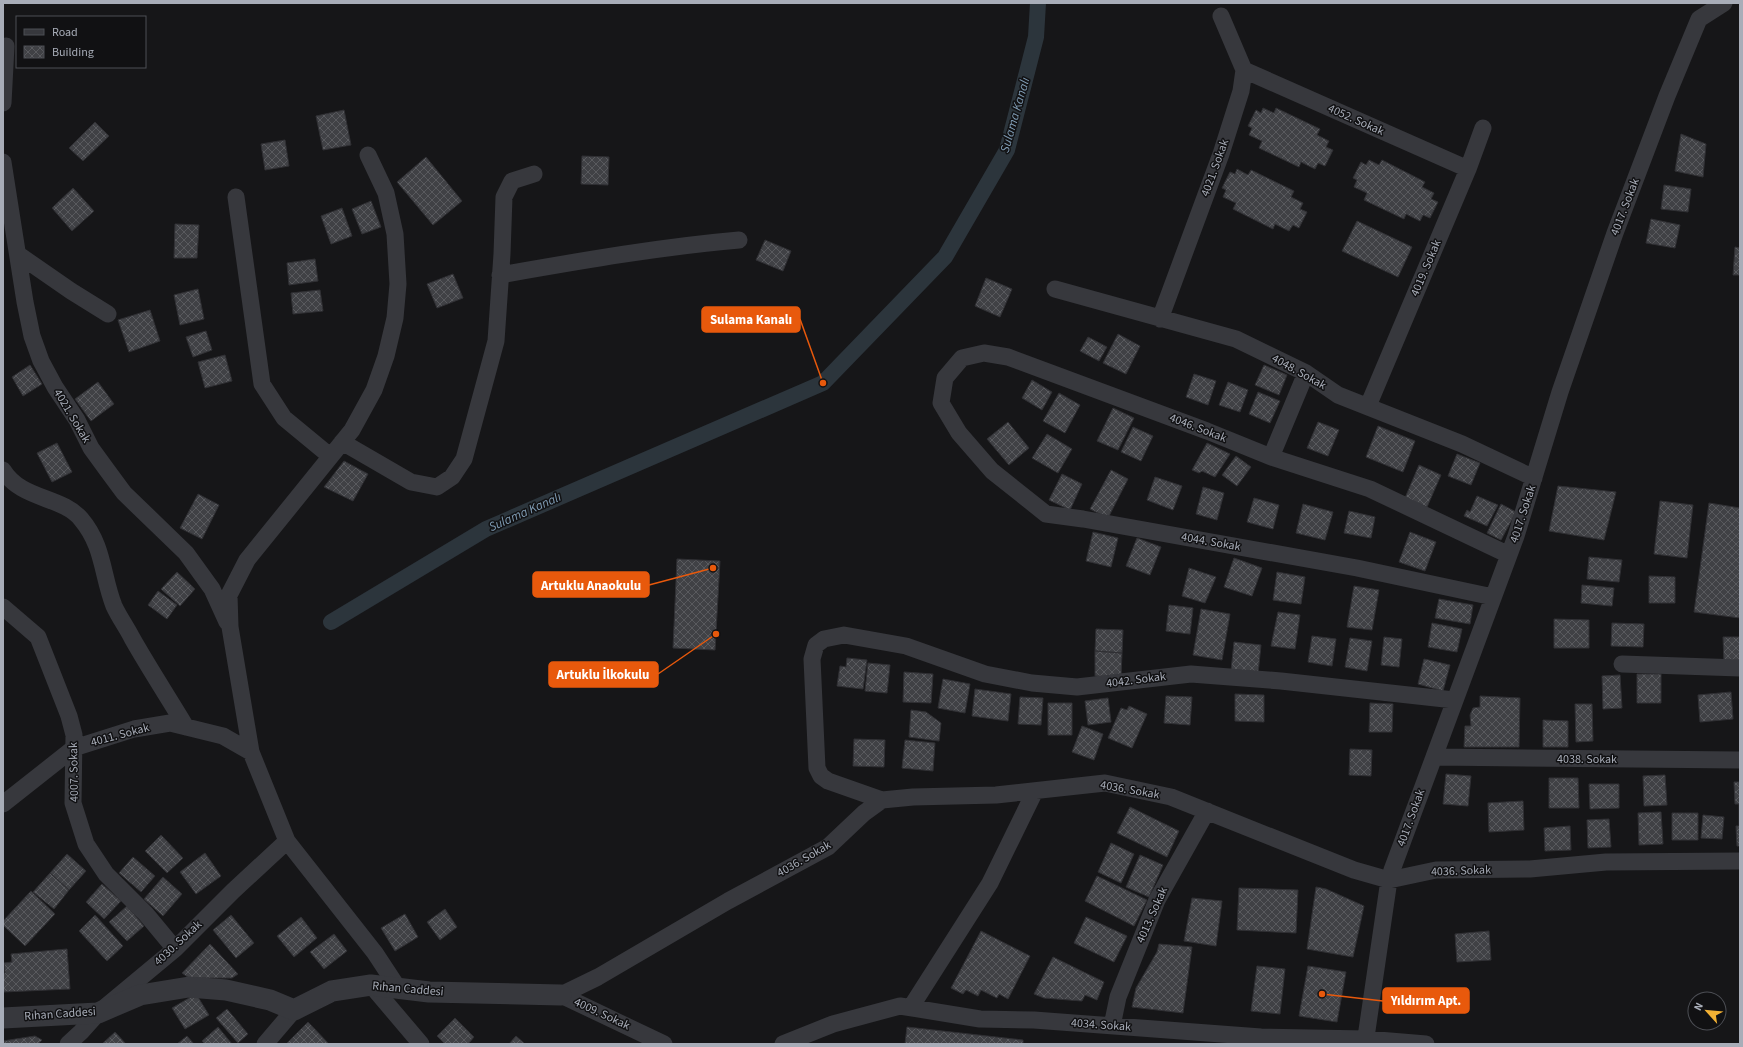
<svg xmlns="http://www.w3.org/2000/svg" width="1743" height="1047" font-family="'Source Sans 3',sans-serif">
	<defs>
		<pattern id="building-cross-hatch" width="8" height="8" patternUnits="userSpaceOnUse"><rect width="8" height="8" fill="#404145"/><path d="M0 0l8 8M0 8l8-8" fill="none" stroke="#595a5e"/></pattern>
	</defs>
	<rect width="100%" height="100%" fill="#161618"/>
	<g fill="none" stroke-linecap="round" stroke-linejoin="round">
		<path stroke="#2c353c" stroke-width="16" d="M331,622L486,529L823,383L945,257L1007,150L1036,37L1038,3"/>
	</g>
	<path fill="url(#building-cross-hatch)" stroke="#303034" d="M1263,108L1274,113L1276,108L1320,129L1317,135L1329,141L1326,147L1333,150L1325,166L1318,163L1315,169L1301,162L1299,167L1259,148L1262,141L1249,135L1252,128L1248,126L1256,110L1261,113Z
		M344,110L351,145L323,150L316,116Z
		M95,122L109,136L83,161L69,148Z
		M1681,134L1706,144L1703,177L1675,171Z
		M285,140L289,166L265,170L261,144Z
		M582,156L609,157L608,185L581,184Z
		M426,157L462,201L433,225L397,182Z
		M1369,160L1379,165L1382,160L1425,182L1422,187L1434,193L1431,199L1438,202L1430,218L1423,215L1420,221L1406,214L1404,219L1364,200L1367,193L1354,187L1357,180L1353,178L1361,162L1366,165Z
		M1237,169L1248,175L1251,170L1294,191L1291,197L1303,203L1300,209L1307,212L1299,228L1293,225L1289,231L1275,224L1273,229L1233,209L1236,203L1223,197L1226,190L1222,188L1230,172L1235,174Z
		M1664,185L1691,189L1688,212L1661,209Z
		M73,188L94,211L72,231L52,208Z
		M371,201L381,227L362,234L352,209Z
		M342,208L352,236L331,244L321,216Z
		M1651,219L1680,225L1675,248L1646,243Z
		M1357,221L1412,247L1398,277L1342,251Z
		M175,224L199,225L197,258H174Z
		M765,240L791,251L783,271L756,260Z
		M1735,247L1740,248V275H1733Z
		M315,259L318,281L289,285L287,263Z
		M453,274L463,298L437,308L427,284Z
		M986,278L1012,289L1000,317L975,306Z
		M198,289L204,319L180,325L174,295Z
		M320,290L323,311L293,314L291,293Z
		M150,310L160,341L129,352L118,320Z
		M206,331L212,350L193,357L186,337Z
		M1118,334L1140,346L1126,374L1103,363Z
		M1088,337L1107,347L1099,361L1080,351Z
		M225,355L232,381L205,388L198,362Z
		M30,365L42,384L23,396L12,377Z
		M1264,365L1287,375L1279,395L1255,385Z
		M1194,374L1216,381L1208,405L1186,397Z
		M1032,380L1052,392L1042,410L1022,398Z
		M98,382L114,404L91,421L75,399Z
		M1228,382L1248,390L1240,412L1219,405Z
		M1258,392L1280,401L1270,423L1249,414Z
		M1059,393L1080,405L1065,433L1043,421Z
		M1113,408L1134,418L1118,450L1097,441Z
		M1008,422L1029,448L1009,465L987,439Z
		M1318,422L1339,430L1328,456L1307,448Z
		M1378,426L1415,441L1403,472L1366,457Z
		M1133,427L1153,436L1141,461L1121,452Z
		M1047,434L1072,449L1058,473L1032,458Z
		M57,443L72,472L52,482L37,453Z
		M1207,443L1230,454L1215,477L1202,471L1199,473L1192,470Z
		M1457,454L1480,463L1471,485L1448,476Z
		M1236,456L1251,467L1237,486L1222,475Z
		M344,461L368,474L353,501L324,487Z
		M1419,465L1441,475L1427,507L1405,498Z
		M1111,470L1128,479L1108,518L1090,509Z
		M1062,474L1082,484L1070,510L1049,500Z
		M1155,477L1182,486L1173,510L1147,500Z
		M1558,486L1616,492L1604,540L1549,531Z
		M1203,487L1224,493L1217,520L1196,514Z
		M198,494L219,505L202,539L180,528Z
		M1477,496L1498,505L1487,526L1464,516L1467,510L1470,512Z
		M1254,498L1279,505L1273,529L1247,522Z
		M1660,501L1693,505L1687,558L1654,554Z
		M1709,503L1740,508V618L1694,612Z
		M1303,504L1333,512L1325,540L1296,533Z
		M1501,504L1516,512L1501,540L1487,533Z
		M1349,511L1375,517L1371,538L1344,533Z
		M1093,532L1118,538L1111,567L1086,561Z
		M1410,532L1436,542L1425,571L1399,562Z
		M1137,538L1161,547L1150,575L1126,566Z
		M1589,557L1622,560L1619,582L1587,579Z
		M1234,558L1262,568L1252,596L1224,587Z
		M677,559L720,561L715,650L673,648Z
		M1189,568L1216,577L1205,603L1182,596Z
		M177,572L195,589L180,606L161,589Z
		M1277,572L1305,577L1301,604L1273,600Z
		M1649,576L1675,577V603H1649Z
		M1582,585L1614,588L1612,606L1581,603Z
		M1354,586L1379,590L1372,630L1347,627Z
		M158,591L177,605L167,619L148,605Z
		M1439,599L1473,605L1470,624L1435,618Z
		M1169,605L1193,608L1190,634L1166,631Z
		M1201,609L1230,614L1222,660L1193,655Z
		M1278,612L1300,615L1295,649L1271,646Z
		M1554,619L1589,620V648H1554Z
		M1432,623L1462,629L1457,652L1428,647Z
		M1612,623L1644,624L1643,647L1611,646Z
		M1096,629L1123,630L1122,653L1095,651Z
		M1312,636L1336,639L1332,666L1308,662Z
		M1384,637L1402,639L1399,667L1381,665Z
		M1723,637H1740V663H1724Z
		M1350,638L1372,641L1367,671L1345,667Z
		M1234,642L1261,645L1258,674L1231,671Z
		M1095,651L1122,653L1121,677L1095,676Z
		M847,658L867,660L863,689L837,686L840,666L846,667Z
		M1424,659L1450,665L1443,691L1418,684Z
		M868,663L890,665L887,693L865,691Z
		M904,672L933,674L931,703L903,702Z
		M1637,674H1661V703H1637Z
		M1620,675L1622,708L1603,709L1602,676Z
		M943,679L970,684L965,713L938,708Z
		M975,689L1011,694L1008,721L972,716Z
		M1731,692L1733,719L1700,722L1698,695Z
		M1235,694L1264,695V722L1235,721Z
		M1166,696L1192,697L1190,725L1164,723Z
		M1480,696L1520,698L1519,747H1464L1465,726H1471L1470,715L1473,708L1480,707Z
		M1020,697L1043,698L1041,725L1018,724Z
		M1108,698L1111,722L1088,725L1085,701Z
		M1048,703H1072V735H1048Z
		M1370,703L1393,704L1392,732H1369Z
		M1575,704H1592L1593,741L1576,742Z
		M1129,706L1147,714L1132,748L1108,738L1121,708L1127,710Z
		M911,710L926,712L941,723L939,741L909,737Z
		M1543,720L1568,721V747H1543Z
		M1082,726L1103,734L1094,760L1072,752Z
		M854,739L885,740L884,767L853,766Z
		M905,740L935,743L933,771L902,768Z
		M1350,749L1372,750L1371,776L1349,775Z
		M1446,774L1471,776L1468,806L1443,804Z
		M1665,775L1667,805L1644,806L1643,776Z
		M1549,778H1578L1579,808H1549Z
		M1734,782H1740V846H1737L1736,826H1739V804H1735Z
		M1589,784H1619V808L1590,809Z
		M1523,801L1524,830L1489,832L1488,803Z
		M1130,807L1179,831L1167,857L1117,833Z
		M1661,812L1663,844L1639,845L1638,813Z
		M1672,813H1698V840H1672Z
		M1703,815L1724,817L1722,839L1701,838Z
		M1609,819L1611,847L1588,848L1587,820Z
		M1570,826L1571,850L1545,851L1544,828Z
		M161,835L183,858L167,873L145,851Z
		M1111,843L1134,854L1121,883L1098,872Z
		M205,853L221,876L196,894L180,872Z
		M67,854L86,871L69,890L50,873Z
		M1140,855L1163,865L1149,897L1126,887Z
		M133,857L155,876L141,892L119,873Z
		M50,873L69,890L54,909L33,892Z
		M1097,876L1147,900L1134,926L1085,901Z
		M163,877L182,894L163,916L144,899Z
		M102,884L121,901L104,919L86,902Z
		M1316,887L1326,889L1364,906L1353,957L1307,949Z
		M1239,888L1298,890L1296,933L1237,930Z
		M31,891L55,914L25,946L3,925V921Z
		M1192,898L1222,901L1216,946L1184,941Z
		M127,906L144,926L127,941L109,922Z
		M445,909L457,927L440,940L427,922Z
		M405,914L418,937L395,951L381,928Z
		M95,915L123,946L107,961L79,931Z
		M231,915L254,943L236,958L213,930Z
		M301,917L317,938L294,957L277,936Z
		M1086,917L1127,936L1114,962L1074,943Z
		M981,931L1030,956L1008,999L999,994L997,998L981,990L978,996L966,990L963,994L951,988Z
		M1489,931L1491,960L1457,962L1455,934Z
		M334,934L347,951L324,969L310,952Z
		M210,944L238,974L232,978H189L182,973Z
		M1159,944L1192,947L1183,1013L1132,1007L1136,988L1157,952Z
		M67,949L70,989L3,992V973H5L4,963L12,962L11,954Z
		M1053,957L1104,982L1097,1000L1085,995L1082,1001L1044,998L1034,994Z
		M1257,966L1285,969L1280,1014L1251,1011Z
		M1308,966L1346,972L1337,1022L1299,1016Z
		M196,994L209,1015L185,1029L172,1008Z
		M227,1009L248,1034L238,1043L216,1018Z
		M455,1018L474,1037L468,1044H445L437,1036Z
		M308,1022L329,1044H286Z
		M218,1027L232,1044H205L202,1041Z
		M907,1027L1023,1040V1044H905Z
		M115,1032L126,1044H102Z
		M35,1036L42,1040L38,1044H3V1041Z
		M187,1036L194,1044H177Z
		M516,1036L525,1044H509Z"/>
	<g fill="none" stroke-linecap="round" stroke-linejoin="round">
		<path stroke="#37383d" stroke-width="17" d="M1244,70L1468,169
			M3,103L6,46
			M368,155L386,193L395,234L398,284L395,318L386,356L374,390L352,430L247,560L229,595L230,627L251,752L287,841L375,953L398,988
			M3,162L25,302L32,336L41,361L55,387L77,420L91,448L107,470L124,493L186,553L212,589L227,622
			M236,197L262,384L284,418L330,456
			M19,255L71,291L108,314
			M500,275C580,261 659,247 739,240
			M1055,289L1236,339L1306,373L1338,395L1462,444L1534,478
			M1160,319L1221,154L1241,91L1244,70L1221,16
			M1368,406L1468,169L1483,128
			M342,442L411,482L437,487L452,477L464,459L496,341L502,254L504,197L512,181L534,174
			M1271,457L1306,373
			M3,470C21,500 62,496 81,519C104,546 102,576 114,606C119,617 127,628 132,638C149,668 168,697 186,727
			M1493,597L1357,568L1083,519L1046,514L992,471L959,433L941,403L945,378L962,358L984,353L1008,357L1207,431L1271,457L1370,489L1509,555
			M3,607L38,637L69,716L74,735L73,803L86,844L106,874L146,914L175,949
			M1622,664L1740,668
			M1434,757L1740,760
			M882,800L828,781L821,776L817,768L812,659L816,645L824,639L844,635L906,646L985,674L1032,683L1077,687L1191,674L1281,681L1454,700
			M3,804L74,748L134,729L170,723L223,736L251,752
			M371,985L421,1044
			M561,995L598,977L728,901L828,847L864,813L882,800L913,797L996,795L1105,783L1171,797L1354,870L1389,880L1436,870L1530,869L1606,862L1740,861
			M561,995L664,1044
			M911,1007L990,883L1035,791
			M1112,1026L1118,997L1157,900L1207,811
			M68,1044L81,1032L98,1013L175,949L233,891L287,841
			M265,1044L294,1010
			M783,1044L833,1024L900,1006L980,1019L1034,1020L1261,1037L1366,1039L1426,1044
			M1365,1044L1389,880L1392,870L1516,536L1560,392L1615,233L1667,96L1699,19L1724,3"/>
		<path stroke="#37383d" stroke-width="21" d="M3,1018L98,1013L140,995L189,987L226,990L270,1000L294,1010L332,991L371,985L429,992L561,995"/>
	</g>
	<g text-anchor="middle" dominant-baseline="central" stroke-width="3" stroke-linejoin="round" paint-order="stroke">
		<g font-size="12" fill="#a8adb8" stroke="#111113">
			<text transform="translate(1356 120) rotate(24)">4052. Sokak</text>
			<text transform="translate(1215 168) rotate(-70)">4021. Sokak</text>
			<text transform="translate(1625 207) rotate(-69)">4017. Sokak</text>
			<text transform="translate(1426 268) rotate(-67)">4019. Sokak</text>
			<text transform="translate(1299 372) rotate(29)">4048. Sokak</text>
			<text transform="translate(72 416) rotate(59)">4021. Sokak</text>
			<text transform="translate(1198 428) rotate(21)">4046. Sokak</text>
			<text transform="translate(1523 514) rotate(-72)">4017. Sokak</text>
			<text transform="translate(1211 542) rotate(10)">4044. Sokak</text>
			<text transform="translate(1136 680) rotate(-7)">4042. Sokak</text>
			<text transform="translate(120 735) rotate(-15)">4011. Sokak</text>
			<text x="1587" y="759">4038. Sokak</text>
			<text transform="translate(74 772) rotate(-91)">4007. Sokak</text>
			<text transform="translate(1130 790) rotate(10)">4036. Sokak</text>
			<text transform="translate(1411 818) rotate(-70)">4017. Sokak</text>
			<text transform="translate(804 859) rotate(-30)">4036. Sokak</text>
			<text transform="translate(1461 871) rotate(-2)">4036. Sokak</text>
			<text transform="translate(1152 915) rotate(-66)">4013. Sokak</text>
			<text transform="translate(178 943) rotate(-43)">4030. Sokak</text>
			<text transform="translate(408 989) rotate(5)">Rıhan Caddesi</text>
			<text transform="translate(60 1014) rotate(-4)">Rıhan Caddesi</text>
			<text transform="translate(602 1014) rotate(25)">4009. Sokak</text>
			<text transform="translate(1101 1025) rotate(4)">4034. Sokak</text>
		</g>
		<g font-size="13" font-style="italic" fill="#7f9bb3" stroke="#111113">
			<text transform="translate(1015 115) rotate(-74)">Sulama Kanalı</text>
			<text transform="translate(525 512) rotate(-24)">Sulama Kanalı</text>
		</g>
	</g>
	<path fill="none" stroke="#e8590c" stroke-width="1.5" d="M823 383L800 319M713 568L649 585M716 634L658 674M1322 994L1383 1001"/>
	<g fill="#e8590c" stroke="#111113" stroke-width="1.5">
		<circle cx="823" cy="383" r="4"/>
		<circle cx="713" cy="568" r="4"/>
		<circle cx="716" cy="634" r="4"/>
		<circle cx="1322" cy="994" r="4"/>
	</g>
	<g fill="#e8590c" stroke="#e8590c" stroke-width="1.5">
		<rect x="702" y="307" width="98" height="25" rx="4"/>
		<rect x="533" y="572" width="116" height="25" rx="4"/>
		<rect x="549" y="662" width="109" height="25" rx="4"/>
		<rect x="1383" y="988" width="86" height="25" rx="4"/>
	</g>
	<g font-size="13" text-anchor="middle" font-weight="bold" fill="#fff">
		<text x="751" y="324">Sulama Kanalı</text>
		<text x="591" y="590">Artuklu Anaokulu</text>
		<text x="603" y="679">Artuklu İlkokulu</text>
		<text x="1426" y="1005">Yıldırım Apt.</text>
	</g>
	<rect width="1743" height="1047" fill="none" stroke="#a8adb8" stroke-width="8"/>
	<rect x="16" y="16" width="130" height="52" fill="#111113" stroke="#4d4f55"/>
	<rect x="24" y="29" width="20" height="6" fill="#37383d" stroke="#4d4f55"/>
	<text x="52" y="36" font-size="12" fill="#a8adb8">Road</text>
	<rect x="24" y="46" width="20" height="12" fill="url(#building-cross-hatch)" stroke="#4d4f55"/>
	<text x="52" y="56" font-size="12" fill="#a8adb8">Building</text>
	<g transform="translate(1707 1011) rotate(297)"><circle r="19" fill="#111113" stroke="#4d4f55"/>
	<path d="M0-3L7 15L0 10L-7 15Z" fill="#f2b134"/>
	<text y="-6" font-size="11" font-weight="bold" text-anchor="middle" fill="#a8adb8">N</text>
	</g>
</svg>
